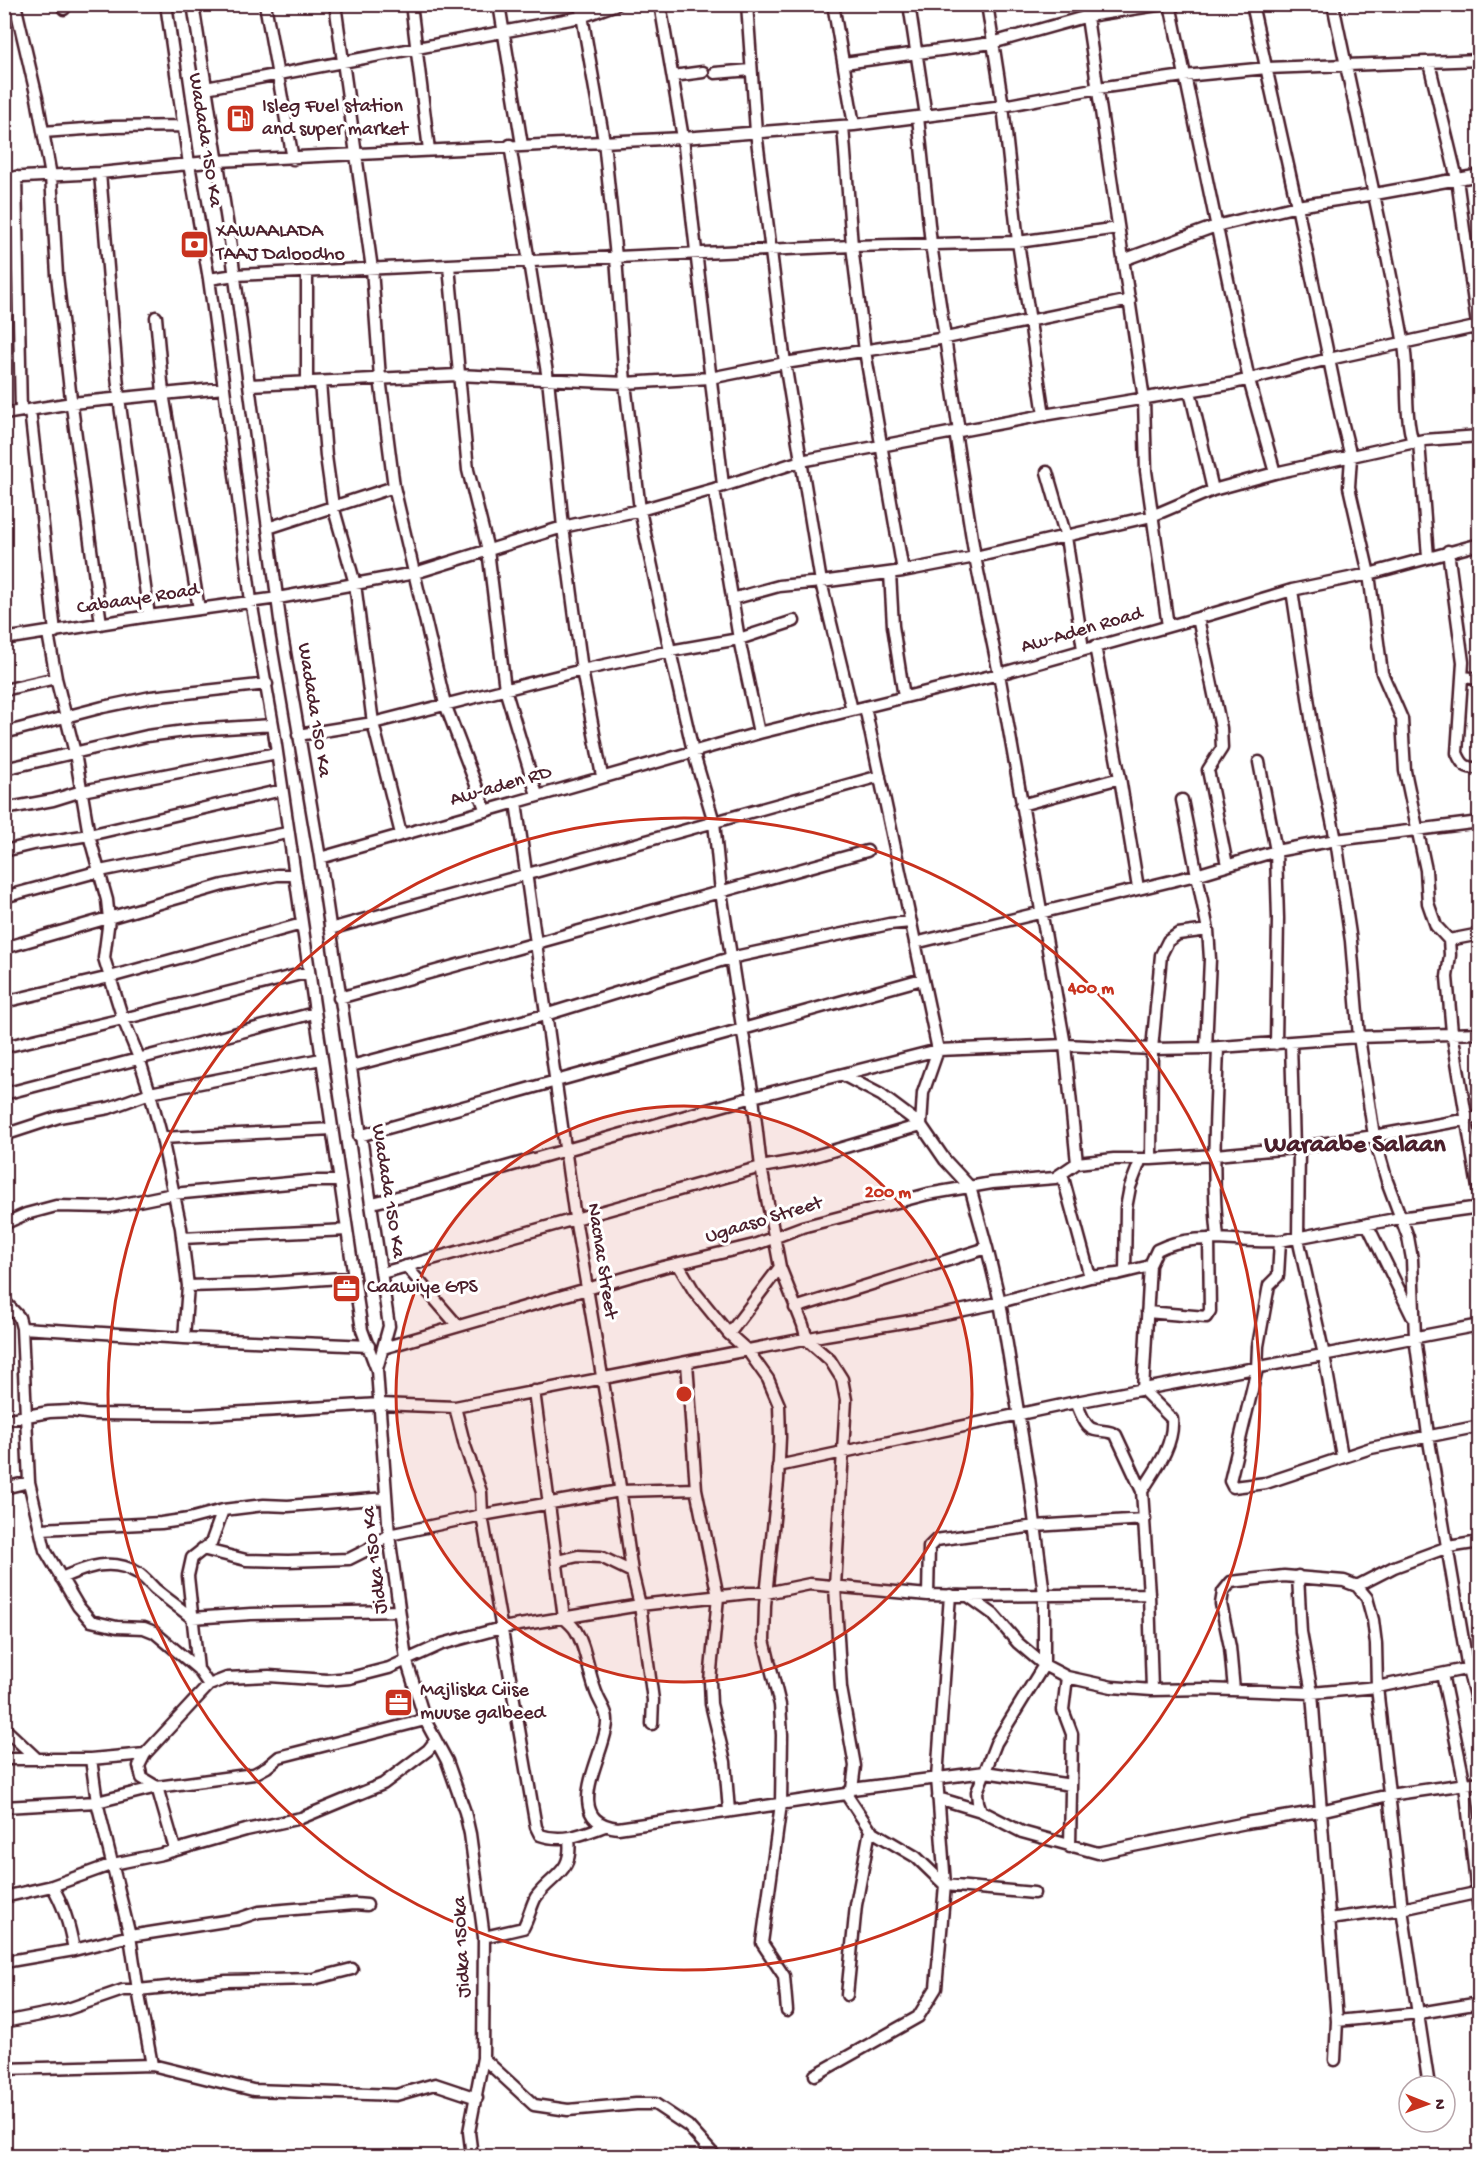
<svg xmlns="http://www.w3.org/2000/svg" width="1484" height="2161" font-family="'Gochi Hand',sans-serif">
	<rect width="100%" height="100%" fill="#fff"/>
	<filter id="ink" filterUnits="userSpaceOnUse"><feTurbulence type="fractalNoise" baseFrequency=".0167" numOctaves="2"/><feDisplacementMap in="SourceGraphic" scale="12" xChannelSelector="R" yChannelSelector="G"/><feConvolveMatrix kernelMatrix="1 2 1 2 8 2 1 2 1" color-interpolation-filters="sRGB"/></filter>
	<g filter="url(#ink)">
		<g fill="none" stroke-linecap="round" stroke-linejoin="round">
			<defs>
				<path id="minor" d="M15,4L37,98L51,176L57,275L70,391L101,624
					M64,4V9
					M166,4L189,164L209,279L224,388L251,601L273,725L354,1277L362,1330L377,1370L389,1535L406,1659L425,1720L447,1761L465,1812L470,1834L484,1937L483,2058L469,2132L472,2156
					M193,4L230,240L282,635L320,858L389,1326L377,1369
					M265,4L293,159
					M335,4L372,269L380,378L394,487L445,704L486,811
					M411,4L429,150
					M499,4L522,145
					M660,4L683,138L723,485
					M747,4L756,132L785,363L821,582L852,710
					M833,4L854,125
					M909,4L926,116
					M987,4L1003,106L1018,242L1044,415
					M1085,4L1144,399L1146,471L1168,626
					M1170,4L1249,380L1275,473
					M1252,4L1297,206L1341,417L1351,457L1349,487L1369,574L1382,673L1402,719L1405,771L1426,870L1428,903L1436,926L1449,940
					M1333,4C1356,116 1383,227 1403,339C1410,374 1403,409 1413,443
					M844,63L992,43L1088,16L1164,4
					M1429,63L1457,179L1480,346
					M715,73L751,70
					M673,76L703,72
					M206,88L581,17L617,4
					M918,117L931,244L959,431
					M843,126L852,246L865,351L903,571
					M43,132L113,127L183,126
					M510,145L548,379L563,527L582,670L602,776
					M100,173L119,398L149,616
					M16,177L21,411
					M4,178L100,173L218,161L683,138L854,125L1003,106L1098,88L1184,76L1267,68L1480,60
					M1123,260L1216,226L1297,206L1375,194L1480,175
					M449,266L468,470L488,550L505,689L537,795
					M209,279L235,275L852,246L1018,242L1118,228
					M156,317L163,393L199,609
					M320,382L326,456L333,506L355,584L373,723L401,834
					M307,383V272
					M250,385L457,375L625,383L710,378L785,363L946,338L1130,300
					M1190,391L1213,490
					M30,410L55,632
					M4,414L72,403L224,388
					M955,432L975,557L999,674L1065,1045L1077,1163
					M1419,442L1428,557
					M1047,472L1066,537L1083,649
					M714,489L739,639L759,733
					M268,528L394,487
					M1448,551L1463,662L1457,753C1462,765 1466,769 1480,768
					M890,573L893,626L904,697
					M1292,590L1313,731L1336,840L1351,941L1359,1037L1374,1136L1387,1181L1408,1237L1412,1259L1415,1337L1428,1435L1468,1669L1480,1715
					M732,599L779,586L821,582L903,571L975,557L1152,516L1213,490L1275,473L1424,440L1480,436
					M1198,618L1221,728L1222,748L1208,770L1227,865
					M48,633L56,678L75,753L89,835L107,900L109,919L104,958L123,1019L139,1058L150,1093L162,1138L181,1228L188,1286L184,1338
					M4,639L149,616L278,598L415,573L563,527L640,510L714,489L801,461L1044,415L1230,384L1329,359L1480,326
					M1095,646L1120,778L1138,888
					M1463,677L1480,679
					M4,690L56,678
					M865,707L938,1050L923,1093L921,1125L945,1160L970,1187L987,1248L1000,1302L1029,1478L1044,1594V1665L996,1743L977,1792L978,1802L981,1811L1022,1832L1098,1853L1246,1823L1320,1811L1389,1795L1480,1782
					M4,733L103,707L151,697L267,684
					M298,735L373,723L582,670L670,651L739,639L794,621
					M1259,762L1276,851L1278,919L1276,1044
					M4,769L147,736L193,730L273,725
					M1182,800L1208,930L1210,959L1206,1048
					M516,802L575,1218L615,1452L632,1572L640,1605L653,1700L652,1724
					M1021,805L1120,778
					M4,809L53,800L82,791L277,753
					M4,851L33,844L89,835L282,790
					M320,858L759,733L999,674L1212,614L1292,590L1369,574L1480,544
					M4,897L100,871L287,833
					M330,929L880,776
					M1480,934L1449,940L1450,955L1447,977L1452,1032L1480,1200
					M915,943L1196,875L1276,851L1336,840L1480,822
					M4,948L223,885L277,875H294
					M339,998L867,851
					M4,1002L110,977L302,924
					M1291,1043L1294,1148
					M4,1047L123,1019L309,972
					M1218,1048C1216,1111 1211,1175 1218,1238
					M351,1066L545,1015L730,958L889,924L911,922
					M843,1075L881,1095L921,1125
					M4,1094L314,1013
					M4,1135L59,1117L109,1108L150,1093L321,1059
					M359,1136L922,979
					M162,1138L332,1129
					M1299,1147L1298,1238L1324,1355L1342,1456
					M1151,1159L1152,1049L1161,955L1168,941L1178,934L1208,930
					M1062,1174L1090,1277
					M372,1203L414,1193L753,1097L938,1050L1065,1045L1152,1049L1206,1048L1359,1037L1480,1033
					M4,1224L26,1214L56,1206L109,1207L173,1194L310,1181H340
					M1367,1224L1412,1316
					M182,1238L347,1230
					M1280,1241L1278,1276L1269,1285L1258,1346L1257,1369L1230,1481L1233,1487L1266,1483L1371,1448L1480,1426
					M678,1264L694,1291L729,1334
					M406,1266L458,1326
					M780,1267L729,1334L748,1351L768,1379L779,1405L780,1437L778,1481L765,1605L764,1640L780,1705L782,1735L781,1804L762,1943L784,1976L787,2011
					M1125,1272L1126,1208L1130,1187L1141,1159
					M382,1273L761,1167L801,1160L921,1125
					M188,1286L257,1284L354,1277
					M4,1301L19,1317L22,1328L184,1338L369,1346
					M795,1308L987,1248
					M1147,1312L1206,1317L1210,1311L1209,1239
					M22,1328L29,1482L45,1550L78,1606L91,1621L117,1627L144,1628L154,1632L198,1669L209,1685
					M383,1348L663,1267L754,1245L802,1227L928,1194L992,1183L1055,1178L1077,1163L1114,1159H1151L1215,1155L1294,1148L1374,1136L1480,1117
					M687,1363L696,1489L718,1597L710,1681L711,1704L725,1762L729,1811
					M534,1391L564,1618C567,1621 571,1624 574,1628C586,1644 589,1678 598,1697C602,1706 608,1713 607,1723C605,1755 559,1821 618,1828L846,1794L852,1789L855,1766L841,1688L835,1586L846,1400L842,1379L830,1360L807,1340L803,1325L780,1267L761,1167L753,1097L721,892L714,822L693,751L670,651L640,510L625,383L616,257L604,141L580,4
					M1076,1402C1079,1409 1082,1419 1088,1426C1095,1434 1108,1428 1116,1435L1142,1491L1149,1594L1152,1690
					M455,1407L465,1446L481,1492L482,1515L536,1827L540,1835C563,1843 583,1834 605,1826
					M4,1420L49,1412L71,1411L94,1414L194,1415L380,1404L455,1407L825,1335L916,1320L993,1304L1090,1277L1117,1274L1146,1267L1150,1265L1157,1250C1195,1230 1239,1244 1280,1241L1400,1218L1480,1207
					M778,1466L1076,1402L1480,1325
					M4,1488L29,1482
					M1142,1491C1156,1469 1174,1446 1172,1419L1143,1390L1150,1265
					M41,1529L161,1523L189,1519L223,1510L264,1505L288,1506L386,1498
					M202,1549L246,1560L288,1561L349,1559L367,1550L389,1535L482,1515L620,1491L696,1489
					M557,1561L578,1556L601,1557L632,1572
					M1298,1576L1301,1632L1312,1693L1337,2021L1335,2060
					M61,1578C87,1567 112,1557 138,1573C144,1577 149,1583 155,1589C167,1599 180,1608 192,1618L251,1614L399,1611
					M1357,1586L1394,1567L1448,1547L1480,1542
					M928,1595L929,1547L936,1540L1035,1526L1145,1519
					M968,1596L1149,1594
					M198,1669L188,1576L192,1558L211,1543L223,1510
					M1442,1674L1465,1785L1480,1921
					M1067,1677L1063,1710L1072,1734L1070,1847
					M1234,1690L1230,1647L1221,1604L1223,1592L1231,1582L1284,1576L1344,1581L1357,1586L1367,1598L1373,1620L1376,1644L1377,1687L1402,1909L1429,2086
					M4,1728L36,1758
					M4,1759H91L145,1754
					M852,1789L985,1772L1071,1785
					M846,1794L870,1830L916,1857L945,1885L1034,1893
					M938,1798L981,1811
					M4,1807L97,1802L157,1787L254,1774L267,1767L279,1757L425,1720
					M175,1849L157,1787L142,1778L139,1766L145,1754L209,1685L227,1678L269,1676L327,1680L350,1678L389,1668L442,1644L501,1628L640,1605L748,1593H766L810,1584L928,1595L968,1596L993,1614L1018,1643L1044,1665L1067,1677L1112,1687L1152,1690L1206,1689L1312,1693L1377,1687L1480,1666
					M52,1886C64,1905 70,1927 74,1950
					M4,1897L52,1886L113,1864L162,1854L246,1830L301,1818L383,1784L428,1750L435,1741
					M1329,1919L1402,1909L1480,1892
					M484,1937L523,1928C528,1920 532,1903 536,1897C553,1874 573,1873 569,1839
					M4,1962L74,1950L130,1936L238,1919L259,1912L355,1904L367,1905
					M847,1995L856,1905L870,1830
					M1337,2021L1419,2013L1480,2003
					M4,2022L65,2010L123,1990H138L130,1936L97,1802L91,1759
					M483,2058L534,2105L568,2110L636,2104H655L688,2126L715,2156
					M152,2065L138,1990L226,1981L313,1979L352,1969
					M4,2069L152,2065L253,2090L396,2095L435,2084L477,2098
					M815,2075L918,2017L936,1988L945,1885L937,1778L950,1595"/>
			</defs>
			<use href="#minor" stroke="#4a1f2b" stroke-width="15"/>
			<use href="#minor" stroke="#fff" stroke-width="10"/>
		</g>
	</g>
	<circle cx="684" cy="1394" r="288" fill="#c8321e" fill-opacity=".12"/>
	<g fill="none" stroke="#c8321e" stroke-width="3">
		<circle cx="684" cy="1394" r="288"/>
		<circle cx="684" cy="1394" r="576"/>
	</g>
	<defs>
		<symbol id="fuel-square" viewBox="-11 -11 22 22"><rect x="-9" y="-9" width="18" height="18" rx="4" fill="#c8321e" stroke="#fff"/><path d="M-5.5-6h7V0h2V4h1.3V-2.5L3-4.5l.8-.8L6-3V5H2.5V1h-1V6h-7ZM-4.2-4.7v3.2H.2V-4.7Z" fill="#fff"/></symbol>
		<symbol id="bank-square" viewBox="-11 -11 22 22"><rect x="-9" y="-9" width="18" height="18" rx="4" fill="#c8321e" stroke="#fff"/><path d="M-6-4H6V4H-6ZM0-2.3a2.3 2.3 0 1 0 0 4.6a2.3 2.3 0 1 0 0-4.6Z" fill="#fff"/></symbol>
		<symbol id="office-square" viewBox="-11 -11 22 22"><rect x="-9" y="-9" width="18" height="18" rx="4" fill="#c8321e" stroke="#fff"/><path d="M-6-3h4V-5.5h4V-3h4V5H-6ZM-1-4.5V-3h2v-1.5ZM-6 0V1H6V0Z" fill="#fff"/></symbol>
	</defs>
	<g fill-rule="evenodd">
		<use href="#fuel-square" x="224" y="102" width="33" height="33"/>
		<use href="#bank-square" x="178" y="228" width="33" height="33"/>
		<use href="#office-square" x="330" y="1272" width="33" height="33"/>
		<use href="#office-square" x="382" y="1686" width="33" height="33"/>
	</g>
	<g text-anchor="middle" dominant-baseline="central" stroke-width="6" stroke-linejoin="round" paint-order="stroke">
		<g font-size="20" fill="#4a1f2b" stroke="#fff" text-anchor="start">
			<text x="262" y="107">Isleg Fuel station<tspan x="262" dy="23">and super market</tspan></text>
			<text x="216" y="232">XAWAALADA<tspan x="216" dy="23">TAAJ Daloodho</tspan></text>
			<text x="367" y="1288">Caawiye GPS</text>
			<text x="420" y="1691">Majliska Ciise<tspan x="420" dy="23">muuse galbeed</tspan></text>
		</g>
		<g font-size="20" fill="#4a1f2b" stroke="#fff">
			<text transform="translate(204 140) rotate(81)">Wadada 150 Ka</text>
			<text transform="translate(138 600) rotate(-9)">Cabaaye Road</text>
			<text transform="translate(1082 631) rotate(-16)">Aw-Aden Road</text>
			<text transform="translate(313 710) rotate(81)">Wadada 150 Ka</text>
			<text transform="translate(501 787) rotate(-16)">Aw-aden RD</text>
			<text transform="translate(387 1191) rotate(81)">Wadada 150 Ka</text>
			<text transform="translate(764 1221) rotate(-17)">Ugaaso Street</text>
			<text transform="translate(601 1261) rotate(81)">Nacnac Street</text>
			<text transform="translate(376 1560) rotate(-97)">Jidka 150 Ka</text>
			<text transform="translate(463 1947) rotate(-93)">Jidka 150ka</text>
		</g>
		<g font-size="26" font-weight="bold" fill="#4a1f2b" stroke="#fff">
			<text x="1355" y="1146">Waraabe Salaan</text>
		</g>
	</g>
	<circle cx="684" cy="1394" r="9" fill="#c8321e" stroke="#fff" stroke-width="3"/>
	<g font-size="18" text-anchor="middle" font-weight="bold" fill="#c8321e" stroke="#fff" stroke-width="6" stroke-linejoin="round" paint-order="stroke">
		<text x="1091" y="993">400 m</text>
		<text x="888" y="1197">200 m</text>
	</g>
	<rect width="1484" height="2161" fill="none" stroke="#fff" stroke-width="24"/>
	<rect x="12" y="12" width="1460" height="2137" fill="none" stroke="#4a1f2b" stroke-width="2" filter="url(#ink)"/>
	<g transform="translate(1427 2104) rotate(91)"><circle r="28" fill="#ffffff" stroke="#b7a5aa" stroke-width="1.5"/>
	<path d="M0-4.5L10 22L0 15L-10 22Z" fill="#c8321e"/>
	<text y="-9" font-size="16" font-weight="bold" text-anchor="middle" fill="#4a1f2b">N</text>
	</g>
</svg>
